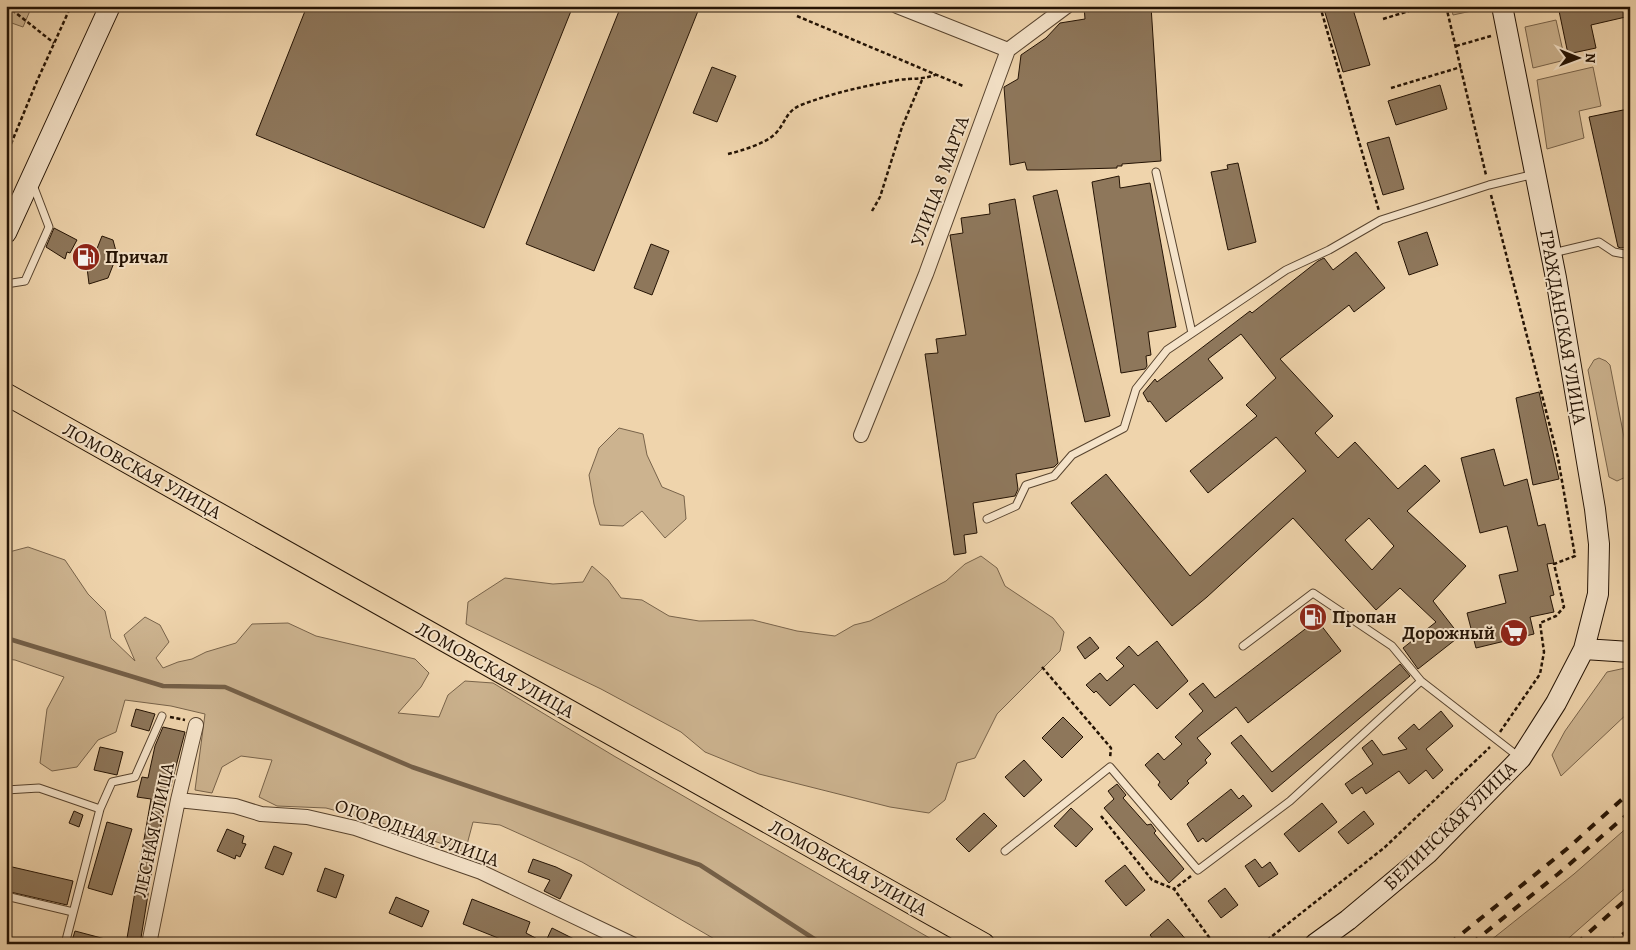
<svg xmlns="http://www.w3.org/2000/svg" width="1636" height="950" font-family="Alegreya,serif">
	<rect width="100%" height="100%" fill="#efd4ac"/>
	<filter id="stains"><feTurbulence type="fractalNoise" baseFrequency=".004" numOctaves="4"/><feColorMatrix values="0 0 0 0 .2 0 0 0 0 .09 0 0 0 0 .02 0 0 0 .5 -.17"/></filter>
	<radialGradient id="worn" r=".72"><stop offset=".6" stop-color="#630" stop-opacity="0"/><stop offset="1" stop-color="#630" stop-opacity=".3"/></radialGradient>
	<path fill="#ccb38f" stroke="#78634a" d="M6,6H32L23,27L6,21Z
		M1451,6H1489L1490,7L1453,15Z
		M1556,20L1565,60L1533,68L1525,27Z
		M1593,67L1601,106L1579,111L1584,138L1547,149L1537,80Z
		M1599,358L1606,361L1610,365L1630,468L1628,476L1617,481L1609,477L1588,370L1594,360Z
		M619,428L643,434L647,455L662,487L684,496L686,519L665,538L642,511L623,526L600,525L594,504L589,475L599,448Z
		M6,539L9,552L28,547L65,560L88,594L105,611L111,638L135,661L124,635L145,617L160,625L169,642L156,658L163,668L178,662L192,659L206,652L236,643L252,624L288,623L316,636L415,659L429,673L421,687L398,713L439,717L448,695L465,681L493,683L614,756L940,944H723L582,862L500,825L473,822L465,852L389,825L341,812L326,808L277,806L259,797L272,760L241,756L222,767L212,793L195,790L205,714L171,706L125,700L116,732L98,740L77,767L52,771L40,763L47,709L64,677L15,660L6,659Z
		M981,556L997,568L1005,586L1053,618L1064,632L1060,651L997,714L975,758L957,763L945,800L929,813L890,807L759,774L705,752L681,732L601,689L466,624L468,602L505,578L553,584L583,582L592,566L608,580L621,598L642,600L669,616L699,621L753,620L797,631L835,636L854,625L870,621L946,581L965,564Z
		M1630,667V711L1561,776L1552,755L1565,731L1607,672Z
		M1630,825V884L1562,944H1486L1574,874Z"/>
	<g fill="none" stroke-linecap="round" stroke-linejoin="round">
		<path stroke="#745f47" stroke-width="4.5" d="M6,638L163,686L225,687L412,767L700,865L822,944"/>
	</g>
	<path fill="#8e775b" stroke="#241304" fill-rule="evenodd" d="M307,6H573L484,228L256,135Z
		M621,6H700L594,271L526,244Z
		M1084,6H1151L1161,161L1122,164V166H1117V168L1043,170H1027L1025,162L1010,165L1004,87L1018,79L1021,55L1046,38L1060,23L1085,19Z
		M1323,6H1352L1370,65L1343,72Z
		M1558,6H1630V16L1591,25L1596,48L1568,54Z
		M712,67L736,76L717,122L693,113Z
		M1440,85L1447,109L1396,125L1388,101Z
		M1628,109L1630,115V246L1621,248L1618,247L1589,117Z
		M1389,137L1404,189L1383,195L1367,143Z
		M1238,163L1256,242L1228,250L1211,172L1228,169L1227,165Z
		M1119,176L1120,188L1150,183L1176,327L1148,332L1151,355L1146,356L1147,366L1145,369L1121,373L1092,182Z
		M1057,190L1110,416L1085,422L1033,196Z
		M1015,199L1058,463L1054,467L1016,474L1018,489L1015,496L973,503L977,533L964,535L966,553L954,555L925,354L938,353L936,339L966,335L950,235L963,233L961,218L990,214L989,204Z
		M54,228L77,240L70,253L67,252L65,259L46,247Z
		M1427,232L1438,265L1409,275L1398,242Z
		M102,236L113,240L117,255L108,278L89,284L85,251L94,256Z
		M651,244L669,251L652,295L634,288Z
		M1356,252L1385,288L1354,312L1349,305L1280,359L1333,416L1315,433L1338,458L1355,442L1398,489L1425,465L1440,481L1407,511L1466,566L1433,601L1460,636L1418,669L1403,648L1436,622L1400,588L1376,610L1293,518L1207,597L1172,626L1071,503L1106,474L1190,576L1306,471L1276,437L1208,493L1190,471L1257,416L1246,405L1276,378L1241,334L1208,359L1223,378L1166,422L1150,401L1148,402L1143,393L1155,379L1157,382L1250,311L1252,313L1318,261L1324,258L1333,270ZM1369,518L1394,546L1372,570L1345,540Z
		M1539,392L1559,479L1533,485L1516,398Z
		M1494,449L1504,486L1527,479L1538,526L1545,524L1554,563L1547,564L1554,595L1550,596L1554,612L1530,617L1534,634L1476,648L1467,613L1506,603L1499,575L1518,571L1507,526L1480,533L1461,458Z
		M1317,620L1341,651L1248,723L1236,707L1197,738L1211,754L1205,760L1207,763L1187,781L1189,783L1171,800L1158,785L1160,782L1145,765L1158,753L1164,760L1182,744L1175,737L1203,711L1189,694L1203,683L1215,698Z
		M1090,637L1099,648L1085,659L1077,647Z
		M1157,641L1188,681L1157,709L1134,684L1110,706L1096,691L1094,693L1086,685L1100,673L1107,681L1124,666L1116,658L1129,646L1138,656Z
		M1400,664L1410,676L1272,792L1231,743L1241,735L1272,772Z
		M136,709L155,714L149,731L131,726Z
		M1441,711L1453,726L1426,749L1443,770L1433,779L1426,770L1409,784L1399,771L1366,794L1362,787L1352,794L1345,784L1373,764L1362,748L1372,740L1383,755L1407,749L1398,738L1414,724L1419,730Z
		M1063,717L1083,737L1062,758L1042,738Z
		M163,727L185,732L157,839L140,944H126L151,799L137,797L142,777L148,778L155,746Z
		M100,747L123,752L117,775L94,770Z
		M1024,760L1042,780L1024,797L1005,777Z
		M1117,784L1126,795L1123,798L1147,825L1151,824L1156,831L1154,833L1184,869L1169,883L1104,808L1114,799L1108,791Z
		M1231,789L1239,799L1243,795L1252,806L1206,842L1203,838L1198,842L1187,824Z
		M1322,803L1337,822L1299,852L1284,834Z
		M1071,808L1093,829L1076,847L1054,826Z
		M74,811L83,815L79,827L69,823Z
		M1364,811L1374,824L1348,844L1338,832Z
		M984,813L997,826L969,852L956,839Z
		M107,822L132,829L112,895L88,888Z
		M227,829L244,836L242,843L246,844L240,857L236,855L235,859L217,851Z
		M274,846L292,853L283,875L265,868Z
		M533,859L556,867L572,875L560,899L544,891L550,880L528,872Z
		M1255,859L1262,868L1270,862L1278,874L1259,887L1245,866Z
		M1125,865L1145,890L1126,906L1105,881Z
		M8,866L73,881L67,905L6,891Z
		M325,868L344,875L336,898L317,891Z
		M1225,888L1238,905L1221,918L1208,901Z
		M396,897L429,911L422,927L389,913Z
		M472,899L530,922L526,933L545,943L552,928L584,944H513L463,924Z
		M1168,919L1190,944H1157L1150,935Z
		M75,931L109,940V944H71Z"/>
	<g fill="none" stroke-linecap="round" stroke-linejoin="round">
		<defs>
			<path id="lane" d="M1156,172L1192,333
				M1553,253L1599,242L1614,252L1630,255
				M6,284L25,281L49,227L33,185
				M987,519L1016,506L1026,485L1054,476L1072,455L1124,428L1136,389L1167,350L1286,270L1329,250L1381,220L1489,185L1535,174
				M1243,646L1313,593L1392,646L1421,681
				M6,790L39,788L100,809L65,944
				M100,809L112,782L135,777L162,716
				M1005,851L1110,767L1198,870L1290,801L1421,681L1519,757
				M6,896L73,912"/>
			<path id="street" d="M1008,50L1067,6
				M861,435L926,274L1008,50L897,6
				M178,800L235,806L261,814L307,817L355,828L481,872L632,944
				M149,944L178,800L196,725"/>
			<path id="secondary" d="M6,233L110,6
				M1584,649L1630,652
				M1315,944L1348,920L1428,853L1521,758L1556,703L1584,649L1598,594L1599,544L1595,509L1556,278L1502,6"/>
			<path id="primary" d="M6,394L984,944"/>
		</defs>
		<use href="#lane" stroke="#57432e" stroke-width="9"/>
		<use href="#street" stroke="#57432e" stroke-width="16"/>
		<use href="#secondary" stroke="#241304" stroke-width="22"/>
		<use href="#primary" stroke="#241304" stroke-width="23"/>
		<path stroke="#241304" stroke-width="2.5" stroke-dasharray="4 2.5" stroke-linecap="butt" d="M7,6L54,43
			M1320,6L1379,211
			M1446,6L1486,175
			M797,16L963,86
			M1383,19L1425,6
			M1456,46L1491,36
			M1391,88L1461,67
			M728,154C741,151 767,143 776,133C786,122 786,111 801,105C832,93 865,86 898,80C913,78 920,80 935,75
			M6,156L37,81L71,6
			M1491,195L1558,458L1575,556L1554,564L1564,607L1556,616L1540,623L1544,652L1540,674L1500,732
			M872,211L880,197L902,127L922,80
			M1042,667L1111,748L1110,758
			M170,717L185,720
			M1101,816L1152,880L1174,889
			M1191,876L1174,889L1214,944
			M1262,944L1384,848L1490,747"/>
		<use href="#lane" stroke="#f5e3c9" stroke-width="7"/>
		<use href="#street" stroke="#f5e3c9" stroke-width="14"/>
		<use href="#secondary" stroke="#f5e3c9" stroke-width="20"/>
		<use href="#primary" stroke="#efd4ac" stroke-width="21"/>
		<path stroke="#241304" stroke-width="4" stroke-dasharray="9 9" stroke-linecap="butt" d="M1449,944L1568,848L1630,792
			M1471,944L1558,874L1630,812
			M1576,944L1630,896
			M1607,944L1630,930"/>
	</g>
	<defs>
		<symbol id="fuel-disc" viewBox="-11 -11 22 22"><circle r="9.5" fill="#8f2418" stroke="#f5e3c9"/><path d="M-5.5-6h7V0h2V4h1.3V-2.5L3-4.5l.8-.8L6-3V5H2.5V1h-1V6h-7ZM-4.2-4.7v3.2H.2V-4.7Z" fill="#fff"/></symbol>
		<symbol id="supermarket-disc" viewBox="-11 -11 22 22"><circle r="9.5" fill="#8f2418" stroke="#f5e3c9"/><path d="M-6-5.5h2.5l.6 2H6L4.5 2H-2.5L-4.4-4H-6ZM-1.5 3.2a1.3 1.3 0 1 0 .1 0ZM3 3.2a1.3 1.3 0 1 0 .1 0Z" fill="#fff"/></symbol>
	</defs>
	<g fill-rule="evenodd">
		<use href="#fuel-disc" x="70" y="241" width="32" height="32"/>
		<use href="#fuel-disc" x="1297" y="601" width="32" height="32"/>
		<use href="#supermarket-disc" x="1498" y="617" width="32" height="32"/>
	</g>
	<g text-anchor="middle" dominant-baseline="central" stroke-width="4" stroke-linejoin="round" paint-order="stroke">
		<g font-size="19" fill="#241304" stroke="#f5e3c9">
			<text transform="translate(940 181) rotate(-70)">УЛИЦА 8 МАРТА</text>
			<text transform="translate(1563 327) rotate(80)">ГРАЖДАНСКАЯ УЛИЦА</text>
			<text transform="translate(142 471) rotate(29)">ЛОМОВСКАЯ УЛИЦА</text>
			<text transform="translate(495 670) rotate(29)">ЛОМОВСКАЯ УЛИЦА</text>
			<text transform="translate(1450 826) rotate(-44)">БЕЛИНСКАЯ УЛИЦА</text>
			<text transform="translate(154 830) rotate(-78)">ЛЕСНАЯ УЛИЦА</text>
			<text transform="translate(417 833) rotate(19)">ОГОРОДНАЯ УЛИЦА</text>
			<text transform="translate(848 868) rotate(29)">ЛОМОВСКАЯ УЛИЦА</text>
		</g>
		<g font-size="19" font-weight="bold" fill="#241304" stroke="#f5e3c9" text-anchor="start">
			<text x="105" y="257">Причал</text>
			<text x="1332" y="617">Пропан</text>
			<text x="1495" y="633" text-anchor="end">Дорожный</text>
		</g>
	</g>
	<rect width="1636" height="950" fill="none" stroke="#efd4ac" stroke-width="25"/>
	<rect x="8" y="8" width="1621" height="935" fill="none" stroke="#241304" stroke-width="2.5"/>
	<rect x="12" y="12" width="1611" height="925" fill="none" stroke="#241304"/>
	<g transform="translate(1578 58) rotate(91)" stroke="#f5e3c9" stroke-width="4" paint-order="stroke">
	<path d="M0-4L9 19L0 12L-9 19Z" fill="#241304"/>
	<text y="-8" font-size="14" font-weight="bold" text-anchor="middle" fill="#241304">N</text>
	</g>
	<rect width="100%" height="100%" filter="url(#stains)"/>
	<rect width="100%" height="100%" fill="url(#worn)"/>
</svg>
